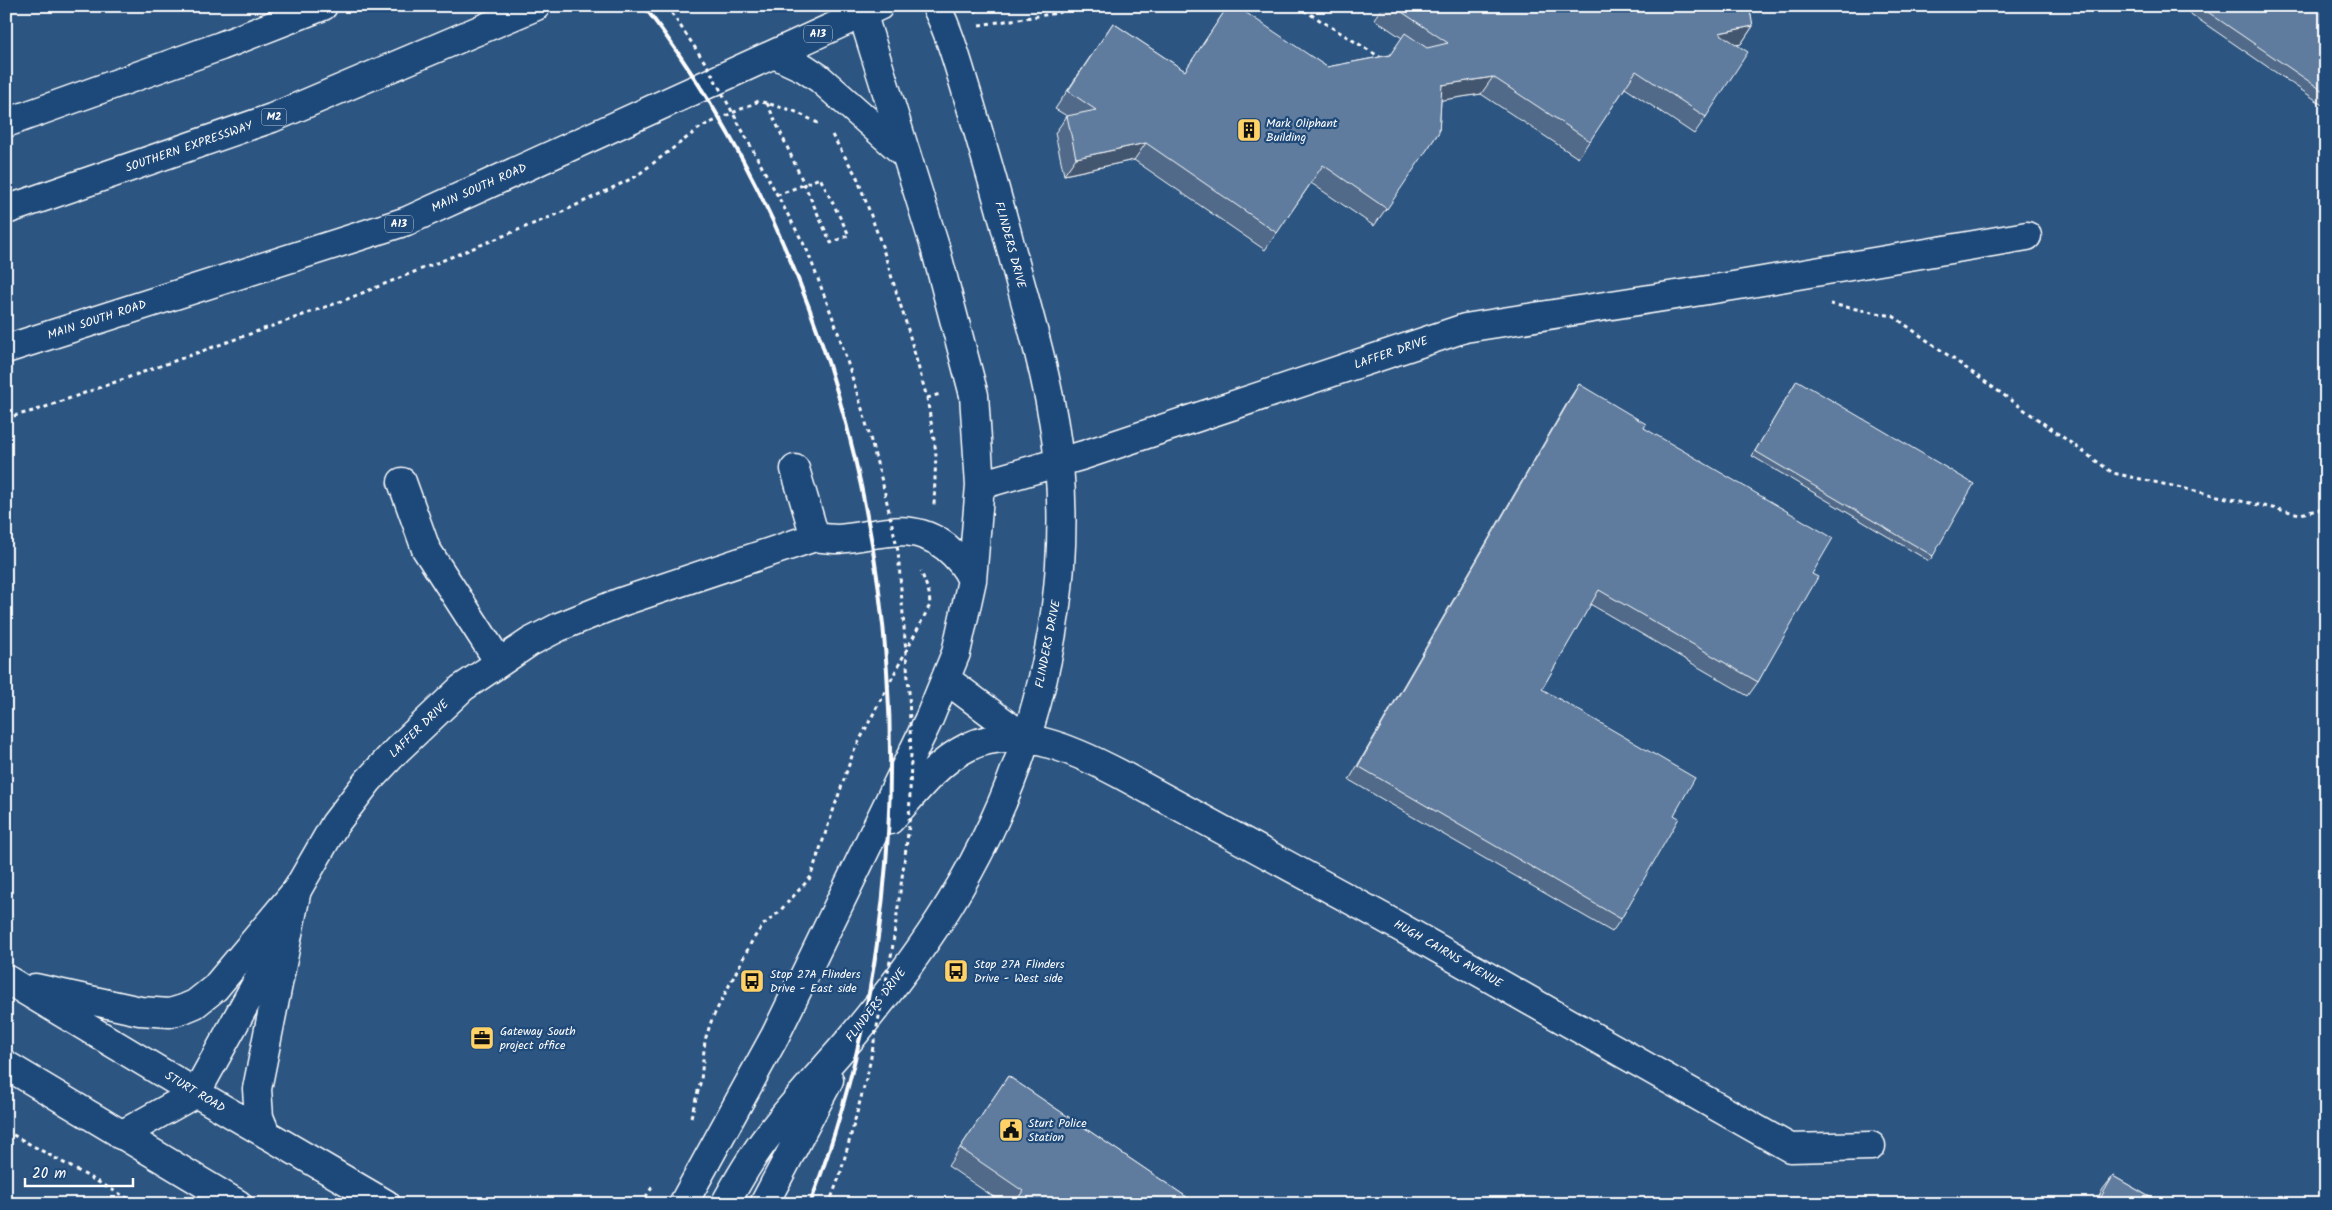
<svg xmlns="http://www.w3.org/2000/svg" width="2332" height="1210" font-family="Kalam,sans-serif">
	<rect width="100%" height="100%" fill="#2c5582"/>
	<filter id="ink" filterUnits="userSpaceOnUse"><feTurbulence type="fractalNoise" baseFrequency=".02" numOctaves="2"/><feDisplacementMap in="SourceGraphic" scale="10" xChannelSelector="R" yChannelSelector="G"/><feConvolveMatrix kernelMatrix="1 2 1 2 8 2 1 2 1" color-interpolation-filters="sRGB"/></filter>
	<g filter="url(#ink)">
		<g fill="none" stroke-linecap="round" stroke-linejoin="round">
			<defs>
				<path id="minor" d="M402,482L426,549L499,662
					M980,485L1084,455L1465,328L1733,286L2027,236
					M815,537C823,538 831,539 838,539C878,536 910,519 946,547C957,556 966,566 972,580
					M947,680L1026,739
					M890,820C913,795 937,762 968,747C1018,723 1076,751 1120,774L1384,918L1790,1148L1871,1146
					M121,1135L196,1093L260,977L297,890L335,824L368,781L399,748L462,688L530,642L559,627L621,602L815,537L795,469
					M683,1204L775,1036L929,719L956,653L972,580L980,485L974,395L935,247L860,6
					M725,1204C739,1179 753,1154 771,1132C796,1099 825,1069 852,1037C883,1000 913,961 939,921C1026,787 1073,624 1059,464C1052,385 1026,308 1007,233C995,188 982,144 969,100C959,68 951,36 936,6
					M764,1204L829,1080"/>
				<path id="major" d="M6,979L196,1093L386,1204
					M35,988L140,1011L170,1013L183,1009L195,1004L215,988L297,890
					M6,1065L238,1204
					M266,1134L259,1117L257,1089L296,894"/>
				<path id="highway" d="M774,54L804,68L819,78L906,155
					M6,123L221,46L323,6
					M6,210L272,118L536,6
					M6,349L407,221L879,6"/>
			</defs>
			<use href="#minor" stroke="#fff" stroke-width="31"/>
			<use href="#major" stroke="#fff" stroke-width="31"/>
			<use href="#highway" stroke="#fff" stroke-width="31"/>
			<path stroke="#fff" stroke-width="3" stroke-dasharray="4 4" stroke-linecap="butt" d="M1297,6L1383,59
				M973,12L987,6
				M979,25L1058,13L1078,6
				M767,103L831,243L849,235L820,178L778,195
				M832,135L857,177L882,246L907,326L927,398L936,452L934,505
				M1830,304L1893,316L2113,473L2300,514L2326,508
				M927,398L940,394
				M6,418L37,410L345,300L560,213L635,177L701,127L759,101L794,111L820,124
				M691,1117L701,1080L705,1040L712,1019L752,941L763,925L778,913L810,878L853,753L930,605L929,593L921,571
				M6,1131L138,1204
				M641,1204L653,1186"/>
			<use href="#minor" stroke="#1f4a7a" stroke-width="28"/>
			<use href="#major" stroke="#1f4a7a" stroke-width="28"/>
			<use href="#highway" stroke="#1f4a7a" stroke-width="28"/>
			<path stroke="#fff" stroke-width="4" d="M644,6C898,339 959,815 810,1204"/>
			<path stroke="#fff" stroke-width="3" stroke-dasharray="4 4" stroke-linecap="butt" d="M667,6L708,67L807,250L837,329L863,412L883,485L898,551L909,691L911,759L909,826L892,951L868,1072L840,1175L829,1204"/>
		</g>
		<path fill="#516b89" stroke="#fff" d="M1228,6L1327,67L1390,55L1402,38L1374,19L1383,6H1749L1753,26L1741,44H1736L1706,117L1694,134L1625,88L1578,158L1481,94L1441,100L1439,132L1374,226L1311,183L1265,250L1134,160L1064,175L1055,133L1067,116L1055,109L1113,23L1185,71Z
			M2179,6H2326V107Z
			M1797,380L1933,556L1929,561L1752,456Z
			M1579,384L1644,428L1812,574L1758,682L1748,696L1590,604L1542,689L1674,815L1621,919L1612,932L1349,780L1570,398Z
			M1008,1076L1197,1204H1004L948,1166Z
			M2113,1176L2162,1204H2095L2103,1189Z"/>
		<path fill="#42576f" stroke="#fff" d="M1753,26L1741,44L1707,51L1719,33Z
			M1493,77L1481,94L1430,102L1442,85Z
			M1146,143L1134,160L1064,175L1076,158Z"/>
		<path fill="#5e7c9f" stroke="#fff" d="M1228,6H1236L1327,67L1390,55L1405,33L1427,48L1448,43L1393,6H1749L1753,26L1719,33L1748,52L1706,117L1636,71L1590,141L1493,77L1442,85L1439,132L1387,209L1323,165L1277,233L1146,143L1076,158L1067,116L1096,110L1068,91L1113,23L1185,71Z
			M2199,6H2326V93Z
			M1797,380L1974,484L1933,556L1755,451Z
			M1579,384L1646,424L1644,428L1833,538L1812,574L1818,577L1758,682L1599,590L1542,689L1695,778L1674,815L1679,818L1621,919L1358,766Z
			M1008,1076L1197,1204H1014L1023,1191L960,1148Z
			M2113,1176L2162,1204H2097Z"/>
	</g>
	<defs>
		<symbol id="building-square" viewBox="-11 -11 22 22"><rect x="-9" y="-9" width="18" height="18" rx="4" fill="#ffd166" stroke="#1f4a7a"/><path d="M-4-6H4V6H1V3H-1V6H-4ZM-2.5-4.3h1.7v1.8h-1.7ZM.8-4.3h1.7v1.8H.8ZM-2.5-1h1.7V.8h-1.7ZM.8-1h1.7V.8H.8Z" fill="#111"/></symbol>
		<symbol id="bus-square" viewBox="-11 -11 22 22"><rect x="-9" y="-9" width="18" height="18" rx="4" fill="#ffd166" stroke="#1f4a7a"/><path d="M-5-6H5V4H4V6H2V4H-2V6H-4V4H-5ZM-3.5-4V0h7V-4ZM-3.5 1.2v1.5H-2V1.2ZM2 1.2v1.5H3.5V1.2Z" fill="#111"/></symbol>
		<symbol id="office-square" viewBox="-11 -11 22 22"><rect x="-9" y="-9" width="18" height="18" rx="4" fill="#ffd166" stroke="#1f4a7a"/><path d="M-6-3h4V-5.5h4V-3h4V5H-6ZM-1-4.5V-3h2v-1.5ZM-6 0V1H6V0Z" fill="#111"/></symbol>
		<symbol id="civic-square" viewBox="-11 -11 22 22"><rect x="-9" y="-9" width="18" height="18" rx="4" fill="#ffd166" stroke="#1f4a7a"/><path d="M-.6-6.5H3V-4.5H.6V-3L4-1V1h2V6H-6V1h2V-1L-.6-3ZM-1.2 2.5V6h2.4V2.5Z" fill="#111"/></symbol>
	</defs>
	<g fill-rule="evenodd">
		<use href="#building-square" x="1235" y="116" width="28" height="28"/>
		<use href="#bus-square" x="942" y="957" width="28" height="28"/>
		<use href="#bus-square" x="738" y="967" width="28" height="28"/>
		<use href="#office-square" x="468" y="1024" width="28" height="28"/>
		<use href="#civic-square" x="997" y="1116" width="28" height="28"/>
	</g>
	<g text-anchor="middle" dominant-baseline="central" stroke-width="4.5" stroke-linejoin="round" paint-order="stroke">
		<g fill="#1f4a7a" stroke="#bcc9d7" stroke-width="1">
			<rect x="804" y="25.5" width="28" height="17" rx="4"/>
			<rect x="261.5" y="108.5" width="25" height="17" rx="4"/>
			<rect x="385" y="215.5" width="28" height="17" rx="4"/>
		</g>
		<g font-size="11" font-weight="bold" fill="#fff">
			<text x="818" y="34">A13</text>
			<text x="274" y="117">M2</text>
			<text x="399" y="224">A13</text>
		</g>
		<g font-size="12" fill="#fff" stroke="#1f4a7a" text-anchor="start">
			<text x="1266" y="123">Mark Oliphant<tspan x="1266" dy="14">Building</tspan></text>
			<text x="974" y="964">Stop 27A Flinders<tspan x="974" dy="14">Drive - West side</tspan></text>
			<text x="770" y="974">Stop 27A Flinders<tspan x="770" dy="14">Drive - East side</tspan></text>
			<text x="500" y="1031">Gateway South<tspan x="500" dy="14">project office</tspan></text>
			<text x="1028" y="1123">Sturt Police<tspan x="1028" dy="14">Station</tspan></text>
		</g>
		<g font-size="12" fill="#fff" stroke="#1f4a7a">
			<text transform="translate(189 147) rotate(-19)">SOUTHERN EXPRESSWAY</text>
			<text transform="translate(479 188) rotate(-24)">MAIN SOUTH ROAD</text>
			<text transform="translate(1010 245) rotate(75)">FLINDERS DRIVE</text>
			<text transform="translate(97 320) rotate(-18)">MAIN SOUTH ROAD</text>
			<text transform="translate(1391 353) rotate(-19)">LAFFER DRIVE</text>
			<text transform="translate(1048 644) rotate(-79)">FLINDERS DRIVE</text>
			<text transform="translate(419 729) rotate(-44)">LAFFER DRIVE</text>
			<text transform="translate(1448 954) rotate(30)">HUGH CAIRNS AVENUE</text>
			<text transform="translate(876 1005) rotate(-52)">FLINDERS DRIVE</text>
			<text transform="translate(195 1092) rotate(31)">STURT ROAD</text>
		</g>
	</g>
	<rect width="2332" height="1210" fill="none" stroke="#1f4a7a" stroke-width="25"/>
	<rect x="12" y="12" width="2307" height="1185" fill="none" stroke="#fff" stroke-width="2" filter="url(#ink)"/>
	<path d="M25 1178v8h108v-8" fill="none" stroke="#ffffff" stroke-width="2.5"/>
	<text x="32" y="1178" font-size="15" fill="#ffffff" stroke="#1f4a7a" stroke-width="4" paint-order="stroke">20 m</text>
</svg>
